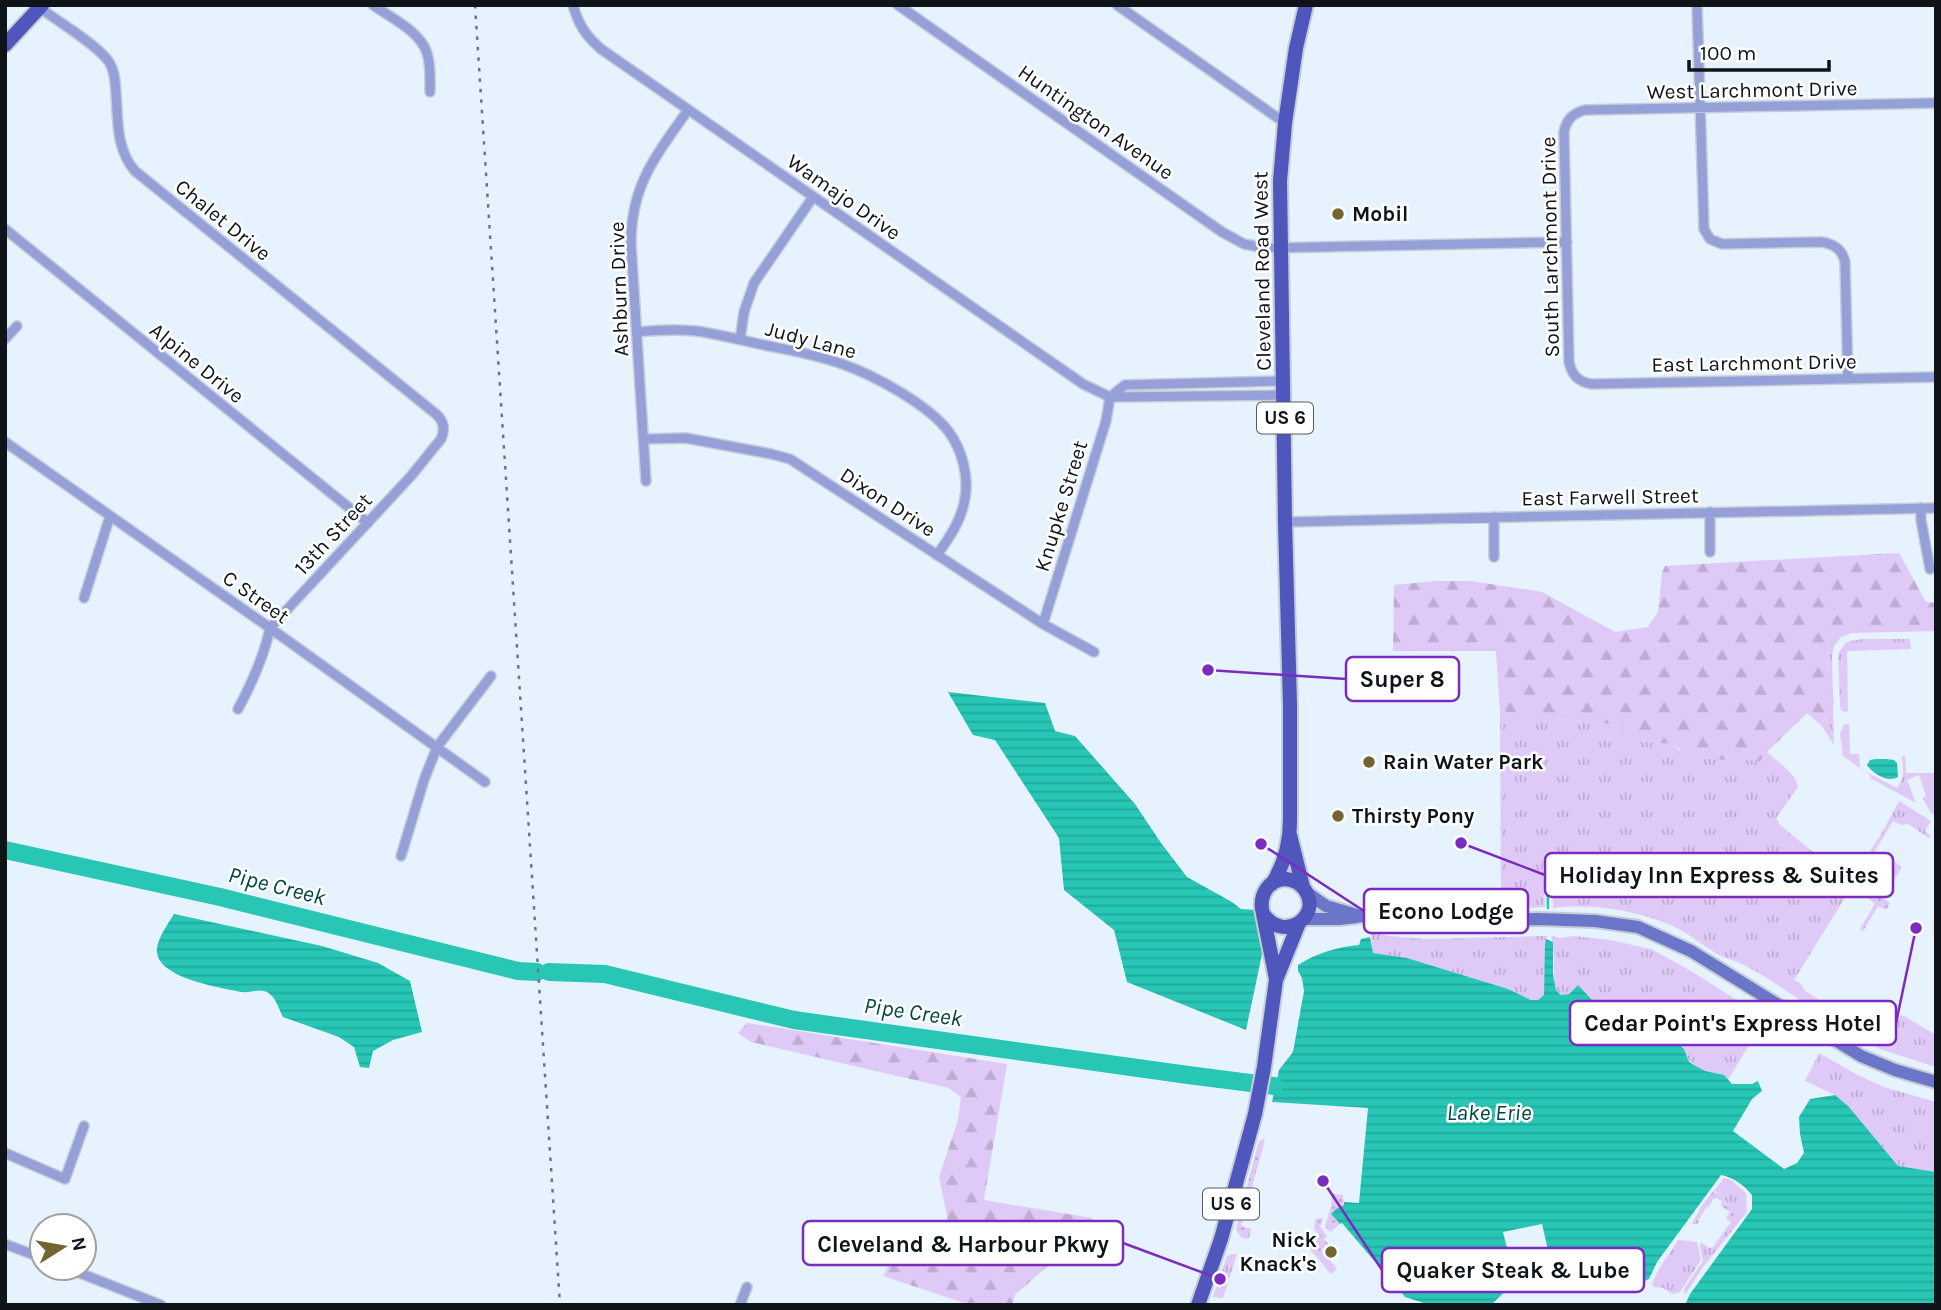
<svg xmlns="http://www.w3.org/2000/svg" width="1941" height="1310" font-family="Karla,sans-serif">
	<defs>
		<pattern id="grass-tufts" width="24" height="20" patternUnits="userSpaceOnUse" patternTransform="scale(1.75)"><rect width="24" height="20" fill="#dfc9f6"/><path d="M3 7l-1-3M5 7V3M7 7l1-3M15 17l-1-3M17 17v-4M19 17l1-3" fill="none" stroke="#beacd2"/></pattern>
		<pattern id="forest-firs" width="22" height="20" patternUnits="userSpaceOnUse" patternTransform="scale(1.75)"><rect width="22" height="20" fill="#dfc9f6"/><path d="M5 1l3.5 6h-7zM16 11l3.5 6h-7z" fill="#beacd2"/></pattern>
		<pattern id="garden-dots" width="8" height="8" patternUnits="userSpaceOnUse" patternTransform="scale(1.75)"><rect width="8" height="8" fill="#dfc9f6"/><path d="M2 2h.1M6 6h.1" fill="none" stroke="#beacd2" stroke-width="1.8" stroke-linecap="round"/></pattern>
		<pattern id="water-rules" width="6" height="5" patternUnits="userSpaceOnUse" patternTransform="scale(1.75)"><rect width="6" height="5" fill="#27c6b5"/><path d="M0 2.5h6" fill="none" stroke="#22a99b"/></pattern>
	</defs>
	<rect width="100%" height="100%" fill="#e6f2fd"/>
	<path fill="url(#grass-tufts)" d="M1894,628H1936V631L1852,633L1841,637L1834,646L1832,656L1834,745L1821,725L1834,703L1827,660L1828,650L1833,632L1847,629Z
		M1910,639L1911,649L1847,651L1848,712L1842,711L1840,706L1838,654L1846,642L1862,639Z
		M1500,711L1616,725L1634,737L1649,742L1673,744L1679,750L1767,752C1777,762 1796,773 1798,787L1776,818L1780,825L1825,862L1853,878L1883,831L1899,801L1931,821L1925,831L1931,836L1929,838L1908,824L1902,825L1893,821L1856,882L1861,885L1860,891L1857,892L1851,888L1794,980L1800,983L1805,991L1821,1001L1824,1010L1821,1014C1796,998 1771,979 1744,965C1736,961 1727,959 1719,955C1705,947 1693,937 1679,929C1642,911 1594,903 1553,908V867H1543L1545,907L1524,908L1513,905H1501Z
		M1849,724L1850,754H1859L1860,769L1897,788C1905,778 1903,768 1902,756L1905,755L1906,773H1936L1935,815L1931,813L1923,799L1926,796L1919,775L1907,780L1916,803L1870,778L1871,776L1843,756L1840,733L1844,725Z
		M1371,932L1388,936L1427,939L1546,936L1544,995L1538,1000H1531L1508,989L1407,958L1372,953Z
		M1551,935L1559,938L1574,936L1610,940L1651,949L1691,971L1765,1018L1728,1080L1723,1075L1705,1071L1689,1061L1684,1049L1666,1032L1632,1025L1608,1017L1578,985L1569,994L1562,995L1556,990C1552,972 1556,952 1551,935Z
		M1838,1014L1843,1015L1862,1027L1885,1033L1893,1028L1899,1016L1902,1015L1936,1035V1067L1880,1049L1830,1019Z
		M1819,1053L1856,1074L1884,1087L1936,1102V1172L1898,1166L1848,1107L1835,1095L1805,1081Z
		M1724,1178L1731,1180L1746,1193L1747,1212L1703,1267L1685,1295L1684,1289L1703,1261L1700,1246L1701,1242L1709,1248L1713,1247L1733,1219C1732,1208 1725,1206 1724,1195L1714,1191Z
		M1678,1240L1697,1242L1701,1260L1680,1292L1672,1294L1663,1288L1654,1287L1652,1284C1659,1265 1669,1256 1678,1240Z
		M1232,1254H1237L1223,1298L1213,1297L1227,1256Z"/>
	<path fill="url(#forest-firs)" d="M1899,553L1926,602L1936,603V628L1847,629L1834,632L1828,650L1827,660L1834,703L1821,725L1807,713L1767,752L1760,761L1705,759L1689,756L1673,744L1649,742L1634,737L1616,725L1500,711L1496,651H1393L1394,585L1437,581H1471L1542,592L1615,632L1648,627L1658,612L1662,573L1665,566Z
		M747,1023L1007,1064L984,1200L1092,1218L1093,1226L1015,1295L1012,1305H970L883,1276L890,1262L943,1242L949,1226L939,1177L958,1120L961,1097L949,1088L751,1042L738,1033Z"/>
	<path fill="url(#garden-dots)" d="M1893,860L1902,867L1883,898L1890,903L1886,910L1878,906L1863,931L1860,929L1875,904L1868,898L1872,893L1880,896L1894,872L1889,865Z
		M1263,1139L1265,1140L1241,1226L1251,1229V1231L1249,1238L1246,1239L1241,1237L1236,1229L1258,1144L1259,1141Z
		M1714,1190V1192L1724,1195L1725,1203L1733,1212V1219L1730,1222L1726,1218L1730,1212L1721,1206L1722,1201L1717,1198L1713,1199L1709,1207L1707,1206L1698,1221L1699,1222L1698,1224H1692L1701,1207Z
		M1332,1194L1343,1195L1344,1205L1331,1214L1340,1224L1330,1232L1325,1226L1331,1207Z
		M1323,1218L1320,1227L1327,1236L1324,1239L1328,1244L1321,1250L1337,1269L1331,1274L1310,1249L1320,1236L1314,1229L1315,1219Z"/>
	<path fill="url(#water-rules)" d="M948,692L1045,703L1055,731L1075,736L1135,804L1161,843L1187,877L1232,902L1241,909L1256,910L1265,940L1246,1030L1127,982L1114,930L1064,890L1059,838L995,740L973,735Z
		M1876,759H1886L1894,760L1897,763L1898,777C1888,783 1873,774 1867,765L1870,760Z
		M174,914L322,946L378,963L410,981L422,1032L393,1040L373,1051L369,1068L360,1067L354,1047L339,1037L283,1017C278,1007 275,994 264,991C258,989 249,993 242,992C222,988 153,978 157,948C159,936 168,924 174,914Z
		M1370,937L1373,953L1407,958L1508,989L1531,1000H1538L1544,995L1545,945L1546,939L1553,942V974L1556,990L1561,995L1569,994L1578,985L1608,1017L1632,1025L1666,1032L1684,1049L1689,1062L1705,1071L1724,1075L1732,1084H1752L1758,1081L1762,1091L1752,1099L1733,1131L1784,1169L1797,1163L1804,1153L1800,1134L1799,1117L1810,1099L1835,1095L1849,1107L1898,1166L1936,1172V1305H1685L1690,1294L1752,1209V1195C1745,1186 1733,1177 1721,1175L1657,1262L1649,1279L1638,1284L1629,1293L1627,1291L1553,1268L1552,1263H1551L1542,1224L1503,1232L1510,1260L1516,1262L1521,1276L1491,1305H1430L1405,1297L1342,1223L1340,1224L1331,1214L1336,1209L1344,1205V1202L1359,1203L1368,1108L1272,1102L1279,1070L1293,1052L1304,991L1302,978L1298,971V965C1317,953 1337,947 1359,945L1361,939Z"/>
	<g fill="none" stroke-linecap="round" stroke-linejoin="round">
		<path stroke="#27c6b5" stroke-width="2.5" d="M1547,870L1548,908"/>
		<path stroke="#27c6b5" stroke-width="18" d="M5,850L220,897L518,971L537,972
			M549,972L605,974L794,1020L1188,1075L1274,1086"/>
		<defs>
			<path id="street" d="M373,5C391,18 420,31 427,53C431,65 430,79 430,92
				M573,5C578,24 586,36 601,49L1083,384L1110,397L1284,395
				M898,5L1222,232L1244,244L1266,248L1567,242
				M1117,5L1285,123
				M1697,5L1704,229L1710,239L1722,244L1821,242C1834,244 1842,249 1845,262L1848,379
				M40,8C56,20 99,46 109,62C115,71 115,82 116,93C118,121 116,149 135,171L436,414C444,421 445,430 441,439L411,476L270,628C264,657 252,683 238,709
				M1936,103L1585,110C1573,113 1566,120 1564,132L1569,362C1572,375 1578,382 1592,384L1936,377
				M5,229L368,523
				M637,332C657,330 676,329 696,331C717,334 738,339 759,344C787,350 815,354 842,364C874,375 929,405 949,432C962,450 969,476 965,498C962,520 949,538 937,555
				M5,339L17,326
				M740,340L744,312L754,283L813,197
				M1110,397L1125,385L1284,381
				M644,439L686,438L771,454L790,459L1043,624L1094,652
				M5,442L270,628L485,782
				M646,481L631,244C631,184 656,156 688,110
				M1921,508V520L1930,569
				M1710,512V552
				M1285,522L1936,508
				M1494,557V517
				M84,598L110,516
				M1043,624L1106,421L1110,397
				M401,856L424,780L437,747L491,676
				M5,1153L65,1179L84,1126
				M5,1244L42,1258
				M67,1268L161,1305
				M740,1305L747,1287"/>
			<path id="secondary" d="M1306,892L1326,906L1360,916L1471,921L1537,919L1595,921L1638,927L1691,951L1861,1056L1895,1070L1936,1082
				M1303,919H1339L1357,917"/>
			<path id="primary" d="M5,45L42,5
				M1290,835L1303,887
				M1272,884C1284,865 1290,842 1290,820V705L1285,522L1280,181L1285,123L1296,48L1306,5
				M1264,915C1284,943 1323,916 1305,890C1301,884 1294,880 1286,879C1269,879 1260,894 1262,909L1276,979
				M1198,1305L1221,1239L1255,1114L1264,1067L1276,980L1299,923"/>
		</defs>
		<use href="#street" stroke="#c4ced8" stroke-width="12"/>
		<use href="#secondary" stroke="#c4ced8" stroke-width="16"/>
		<use href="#primary" stroke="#c4ced8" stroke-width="18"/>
		<use href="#street" stroke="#959fd8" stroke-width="9"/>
		<use href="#secondary" stroke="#6b76c9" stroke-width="12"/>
		<use href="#primary" stroke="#4f56bc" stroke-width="14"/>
		<path stroke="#6c757c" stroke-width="2.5" stroke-dasharray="3.5 7" stroke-linecap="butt" d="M475,5L560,1305"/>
	</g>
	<g fill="#746432" stroke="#fff" stroke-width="2.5">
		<circle cx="1338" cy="214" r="7"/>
		<circle cx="1369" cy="762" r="7"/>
		<circle cx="1338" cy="816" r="7"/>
		<circle cx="1331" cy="1252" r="7"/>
	</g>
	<g text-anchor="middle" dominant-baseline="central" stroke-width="5" stroke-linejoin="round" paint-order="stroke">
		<g fill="#fff" stroke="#575a5d" stroke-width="2">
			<rect x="1257" y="402.5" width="56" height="31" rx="5"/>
			<rect x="1203" y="1188.5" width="56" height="31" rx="5"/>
		</g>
		<g font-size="19" font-weight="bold" fill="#0f1418">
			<text x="1285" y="418">US 6</text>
			<text x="1231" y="1204">US 6</text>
		</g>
		<g font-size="21" fill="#0f1418" stroke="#fff">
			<text transform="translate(1752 90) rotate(-1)">West Larchmont Drive</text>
			<text transform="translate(1096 122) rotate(35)">Huntington Avenue</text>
			<text transform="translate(844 197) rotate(35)">Wamajo Drive</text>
			<text transform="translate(223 220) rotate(39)">Chalet Drive</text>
			<text transform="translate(1550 247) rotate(-91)">South Larchmont Drive</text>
			<text transform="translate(1262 271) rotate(-91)">Cleveland Road West</text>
			<text transform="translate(619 289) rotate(-92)">Ashburn Drive</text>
			<text transform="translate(811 340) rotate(15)">Judy Lane</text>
			<text transform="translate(197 363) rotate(39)">Alpine Drive</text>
			<text transform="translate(1754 363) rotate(-1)">East Larchmont Drive</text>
			<text transform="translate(1610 497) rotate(-1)">East Farwell Street</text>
			<text transform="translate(888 502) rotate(33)">Dixon Drive</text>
			<text transform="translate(1061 506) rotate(-73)">Knupke Street</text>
			<text transform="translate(333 534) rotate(-47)">13th Street</text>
			<text transform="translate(256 597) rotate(35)">C Street</text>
		</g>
		<g font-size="21" font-weight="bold" fill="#0f1418" stroke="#fff" text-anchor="start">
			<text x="1352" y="214">Mobil</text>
			<text x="1383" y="762">Rain Water Park</text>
			<text x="1352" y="816">Thirsty Pony</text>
			<text x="1317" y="1240" text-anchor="end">Nick<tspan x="1317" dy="24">Knack's</tspan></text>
		</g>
		<g font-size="23" font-style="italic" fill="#024640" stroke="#fff">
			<text transform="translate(277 886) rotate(14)">Pipe Creek</text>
			<text transform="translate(913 1012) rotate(8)">Pipe Creek</text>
			<text x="1489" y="1112">Lake Erie</text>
		</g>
	</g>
	<path fill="none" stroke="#7b2cbf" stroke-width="2.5" d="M1208 670L1346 679M1461 843L1545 875M1261 844L1364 911M1916 928L1896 1023M1220 1279L1123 1243M1323 1181L1382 1270"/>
	<g fill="#7b2cbf" stroke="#fff" stroke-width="2.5">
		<circle cx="1208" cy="670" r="7"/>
		<circle cx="1461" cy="843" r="7"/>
		<circle cx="1261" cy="844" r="7"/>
		<circle cx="1916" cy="928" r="7"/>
		<circle cx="1220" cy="1279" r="7"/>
		<circle cx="1323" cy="1181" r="7"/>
	</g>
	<g fill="#fff" stroke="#7b2cbf" stroke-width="2.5">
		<rect x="1346" y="657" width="113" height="44" rx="7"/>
		<rect x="1545" y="853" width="348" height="44" rx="7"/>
		<rect x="1364" y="889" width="164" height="44" rx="7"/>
		<rect x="1570" y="1001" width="326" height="44" rx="7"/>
		<rect x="803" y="1221" width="320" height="44" rx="7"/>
		<rect x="1382" y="1248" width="262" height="44" rx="7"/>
	</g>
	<g font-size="23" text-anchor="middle" font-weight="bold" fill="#0f1418">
		<text x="1402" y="687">Super 8</text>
		<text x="1719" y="883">Holiday Inn Express &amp; Suites</text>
		<text x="1446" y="919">Econo Lodge</text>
		<text x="1733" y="1031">Cedar Point's Express Hotel</text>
		<text x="963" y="1252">Cleveland &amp; Harbour Pkwy</text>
		<text x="1513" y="1278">Quaker Steak &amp; Lube</text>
	</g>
	<rect width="1941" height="1310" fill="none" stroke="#0f1418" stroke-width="14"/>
	<g transform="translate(63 1247) rotate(79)"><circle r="33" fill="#ffffff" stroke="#9fa1a3" stroke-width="2"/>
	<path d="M0-5L12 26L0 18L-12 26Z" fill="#746432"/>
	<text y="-10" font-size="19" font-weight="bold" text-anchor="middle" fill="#0f1418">N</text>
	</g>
	<path d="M1689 60v10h140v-10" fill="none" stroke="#0f1418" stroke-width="3.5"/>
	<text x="1700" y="60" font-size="21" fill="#0f1418" stroke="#ffffff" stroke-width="5" paint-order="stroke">100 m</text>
</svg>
